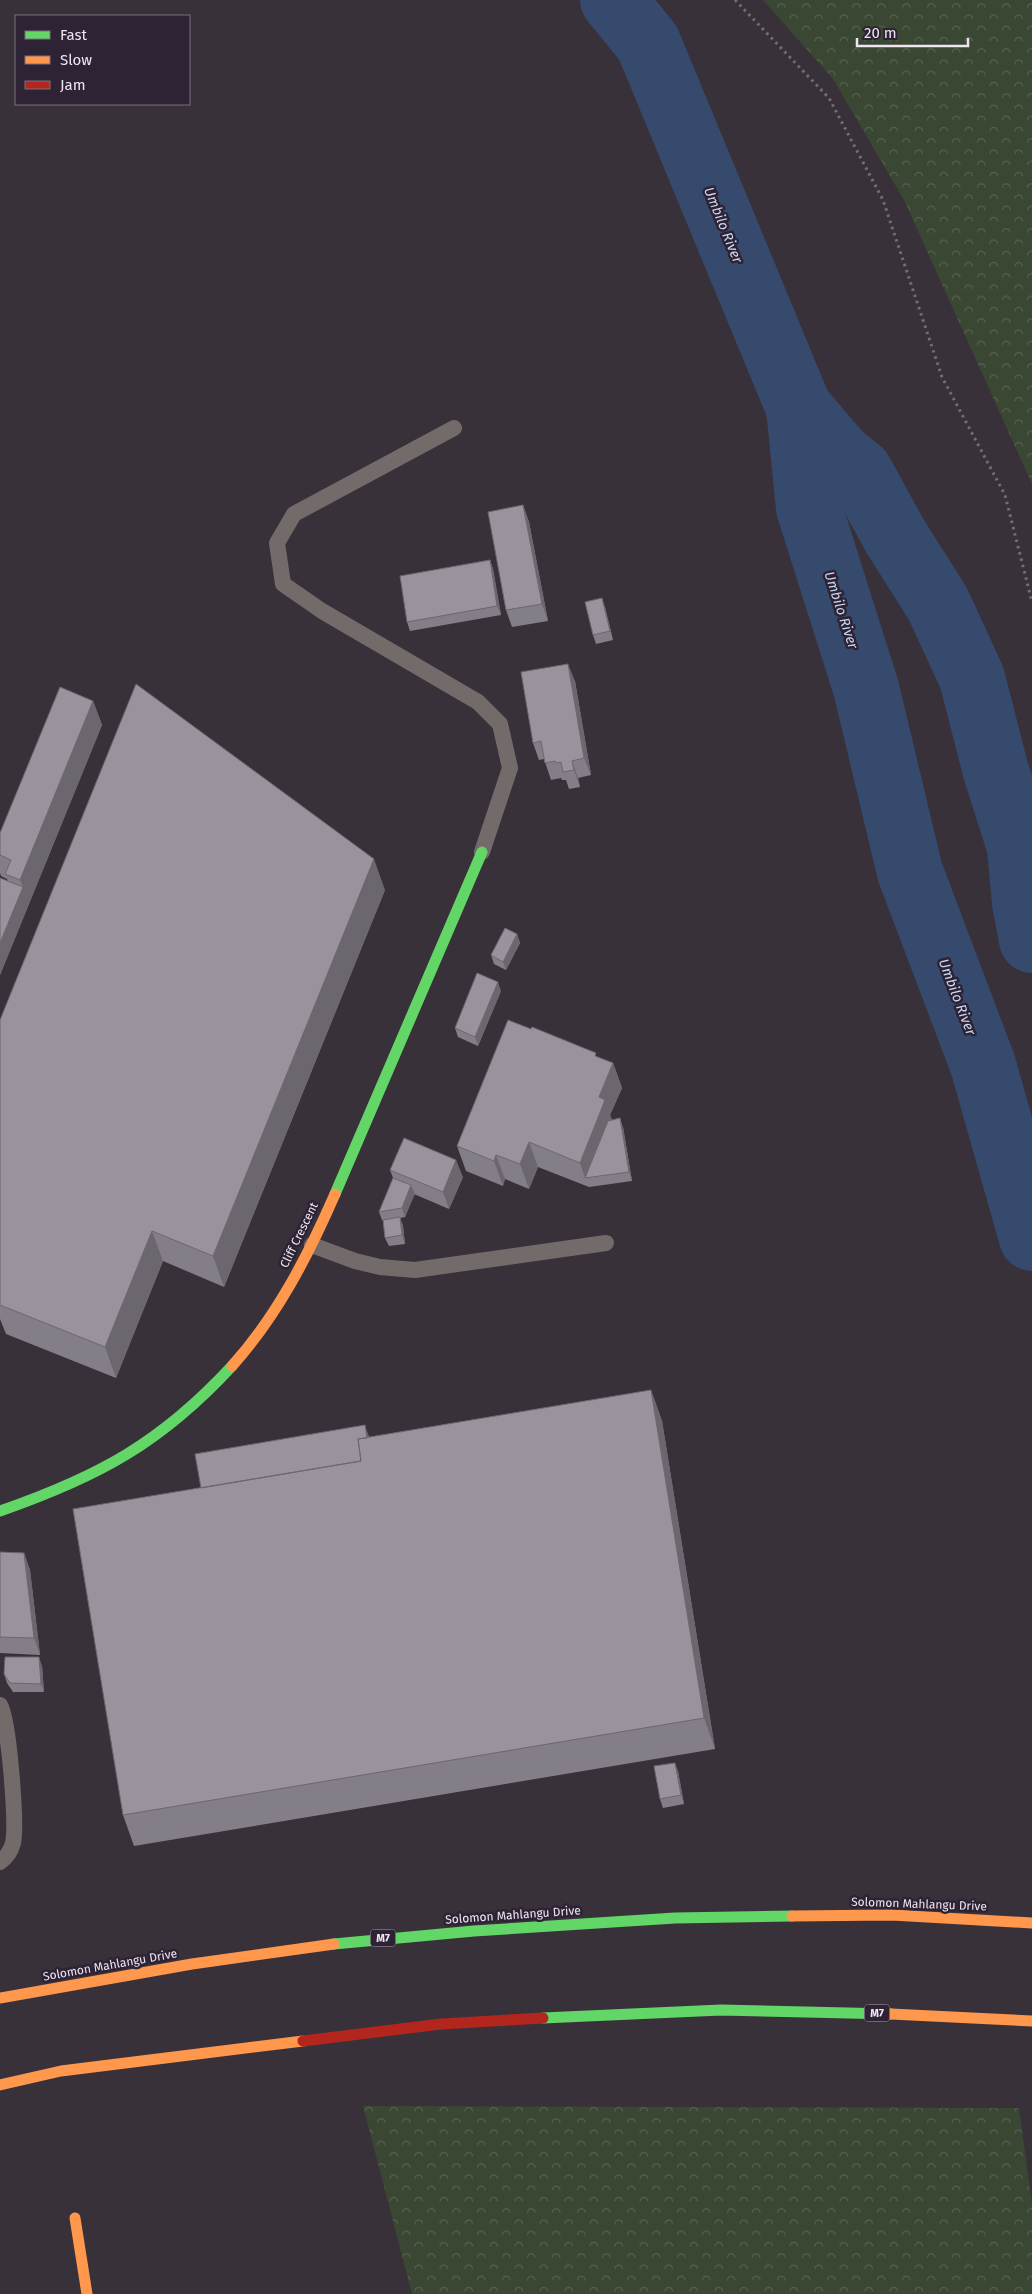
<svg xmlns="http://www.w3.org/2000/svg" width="1032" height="2294" font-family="'Fira Sans',sans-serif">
	<defs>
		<pattern id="forest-crowns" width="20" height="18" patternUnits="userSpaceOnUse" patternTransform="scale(1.25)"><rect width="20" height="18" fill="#3a4733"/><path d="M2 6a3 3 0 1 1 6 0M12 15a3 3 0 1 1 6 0" fill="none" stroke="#576251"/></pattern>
	</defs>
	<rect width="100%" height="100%" fill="#38313a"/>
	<path fill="url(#forest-crowns)" d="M763,0H1032V484L904,200L833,79Z
		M363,2106L1019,2108L1032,2205V2294H412Z"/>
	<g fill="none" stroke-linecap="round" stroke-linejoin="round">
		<path stroke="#354a6d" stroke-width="66" d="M613,0L648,43L799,408L809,508L866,688L910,872L983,1065L1032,1238
			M799,408L839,455L860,472L895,536L938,604L972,678L995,768L1020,847L1025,903L1032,940"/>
		<path stroke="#746e70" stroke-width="3" stroke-dasharray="2.5 4" stroke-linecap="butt" d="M735,0L829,98L883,200L942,377L1005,495L1032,602"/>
		<path stroke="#736b6a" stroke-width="16" d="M454,428L294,514L277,543L283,584L322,611L478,702L500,724L510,768L482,852
			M312,1245L355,1261L380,1267L415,1270L606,1243
			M0,1705C9,1720 17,1825 13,1843C11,1851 7,1857 0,1862"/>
		<path stroke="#63d668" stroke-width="11" d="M335,1194L482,852
			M0,1511C98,1477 161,1443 232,1366
			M334,1944L474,1931L675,1918L792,1916
			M543,2018L721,2010L891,2014"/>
		<path stroke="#ff974d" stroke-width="11" d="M232,1366C277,1316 308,1256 335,1194
			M792,1916L892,1915L1032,1923
			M0,1998L192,1964L334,1944
			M891,2014L1032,2021
			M0,2085L61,2071L303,2041
			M75,2218L87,2294"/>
		<path stroke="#b3261e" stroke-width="11" d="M303,2041L441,2024L543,2018"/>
	</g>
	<path fill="#847e88" d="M523,505L529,522L548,621L512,627L506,610Z
		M490,560L493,569L501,615L410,631L407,622Z
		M605,607L613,640L596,644L593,635Z
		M575,681L591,775L578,778L580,787L569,789L566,780H562L561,778L551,780L544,759L539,760L533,743Z
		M93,701L102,725L0,975V878L8,881L7,879L1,876L0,873V833Z
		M385,890L224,1287L163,1261L116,1378L6,1334L0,1319V1020Z
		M517,934L520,943L506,970L494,964L491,955Z
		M501,991L478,1046L458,1037L455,1028Z
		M531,1029L613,1063L622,1088L610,1115L612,1120L623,1127L632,1181L589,1187L538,1167L529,1189L505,1179L503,1186L466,1171L457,1146Z
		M390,1170L463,1177L449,1209L414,1194L405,1217L400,1218L403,1226L405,1244L389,1246L385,1238L383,1220H382L379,1212L393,1178Z
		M651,1390L662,1421L715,1749L134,1846L123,1815L368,1434L369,1437Z
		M0,1552L24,1553L30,1570L40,1655L0,1653Z
		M42,1666L44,1692H13L7,1683L4,1674Z
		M678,1771L684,1804L663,1808L660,1799Z"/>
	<path fill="#6c676f" d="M523,505L529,522L548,621L542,604Z
		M490,560L493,569L501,615L497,606Z
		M602,598L605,607L613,640L610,631Z
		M568,664L575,681L591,775L584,758Z
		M93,701L102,725L0,975V943L23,887L20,880Z
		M572,761L578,778L580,787L574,770Z
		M374,859L385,890L224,1287L213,1256Z
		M517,934L520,943L506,970L503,962Z
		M498,982L501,991L478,1046L475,1037Z
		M613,1063L622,1088L610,1115L614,1124L585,1178L580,1163L599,1097Z
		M620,1118L623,1127L632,1181L629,1172Z
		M529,1142L538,1167L529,1189L520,1164Z
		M496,1155L505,1179L503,1186L494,1161Z
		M456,1160L463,1177L449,1209L443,1192Z
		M411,1185L415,1194L405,1217L402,1208Z
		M400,1217L403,1226L405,1244L402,1235Z
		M152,1231L163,1261L116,1378L105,1347Z
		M651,1390L662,1421L715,1749L704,1718Z
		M365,1425L368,1434L370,1449L367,1440Z
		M24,1553L30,1570L40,1655L34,1638Z
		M39,1657L42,1666L44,1692L41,1684Z
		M675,1763L678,1771L684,1804L681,1795Z"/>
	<path fill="#9a939e" stroke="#6c676f" d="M523,505L542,604L506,610L488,512Z
		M490,560L497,606L407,622L400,576Z
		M602,598L610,631L593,635L585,602Z
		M568,664L584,758L572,761L574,770L563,772L561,762L556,763L555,761L545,763L541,741L533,743L521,672Z
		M136,684L374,859L213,1256L152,1231L105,1347L0,1305V1020Z
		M60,687L93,701L20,880L5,874L11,860L0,855V833Z
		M0,878L23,887L0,943Z
		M505,928L517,934L503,962L491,955Z
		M477,973L498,982L475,1037L455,1028Z
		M508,1020L531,1029L532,1027L596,1053L595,1056L613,1063L599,1097L605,1100L580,1163L529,1142L520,1164L496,1155L494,1161L457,1146Z
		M620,1118L629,1172L585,1178L608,1121Z
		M404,1138L456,1160L443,1192L390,1170Z
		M393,1178L411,1185L402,1208L379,1212Z
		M400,1217L402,1235L385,1238L383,1220Z
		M651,1390L704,1718L123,1815L73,1509L361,1461L358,1439Z
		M365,1425L367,1438L358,1439L361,1461L201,1488L195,1454Z
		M0,1552L24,1553L34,1638L0,1637Z
		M5,1657H39L41,1684L10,1683L4,1674Z
		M675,1763L681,1795L660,1799L654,1766Z"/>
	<g text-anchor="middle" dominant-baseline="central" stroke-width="5" stroke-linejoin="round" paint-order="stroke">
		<g fill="#2e2334" stroke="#b4acb8" stroke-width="1">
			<rect x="370.5" y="1929.5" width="25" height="17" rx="4"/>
			<rect x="864.5" y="2004.5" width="25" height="17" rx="4"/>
		</g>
		<g font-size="11" font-weight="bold" fill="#ede6f1">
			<text x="383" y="1938">M7</text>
			<text x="877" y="2013">M7</text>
		</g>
		<g font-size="12" fill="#ede6f1" stroke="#2e2334">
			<text transform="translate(299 1235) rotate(-64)">Cliff Crescent</text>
			<text transform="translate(919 1904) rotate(2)">Solomon Mahlangu Drive</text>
			<text transform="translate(513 1915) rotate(-4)">Solomon Mahlangu Drive</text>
			<text transform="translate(110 1965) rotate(-10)">Solomon Mahlangu Drive</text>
		</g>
		<g font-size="14" font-style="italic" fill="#c9d9f3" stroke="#2e2334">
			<text transform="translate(723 225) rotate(68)">Umbilo River</text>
			<text transform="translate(841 610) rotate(72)">Umbilo River</text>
			<text transform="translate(957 997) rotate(69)">Umbilo River</text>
		</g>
	</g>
	<rect x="15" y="15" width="175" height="90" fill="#2e2334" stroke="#7a7180"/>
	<rect x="25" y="31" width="25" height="8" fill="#63d668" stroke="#7a7180"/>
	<text x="60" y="40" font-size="15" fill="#ede6f1">Fast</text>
	<rect x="25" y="56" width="25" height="8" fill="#ff974d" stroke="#7a7180"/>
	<text x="60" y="65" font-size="15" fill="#ede6f1">Slow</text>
	<rect x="25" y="81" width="25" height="8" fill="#b3261e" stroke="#7a7180"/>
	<text x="60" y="90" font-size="15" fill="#ede6f1">Jam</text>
	<path d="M857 38v8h111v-8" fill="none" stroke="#ede6f1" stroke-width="2.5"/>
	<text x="864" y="38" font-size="15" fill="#ede6f1" stroke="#2e2334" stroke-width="4" paint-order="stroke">20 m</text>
</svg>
